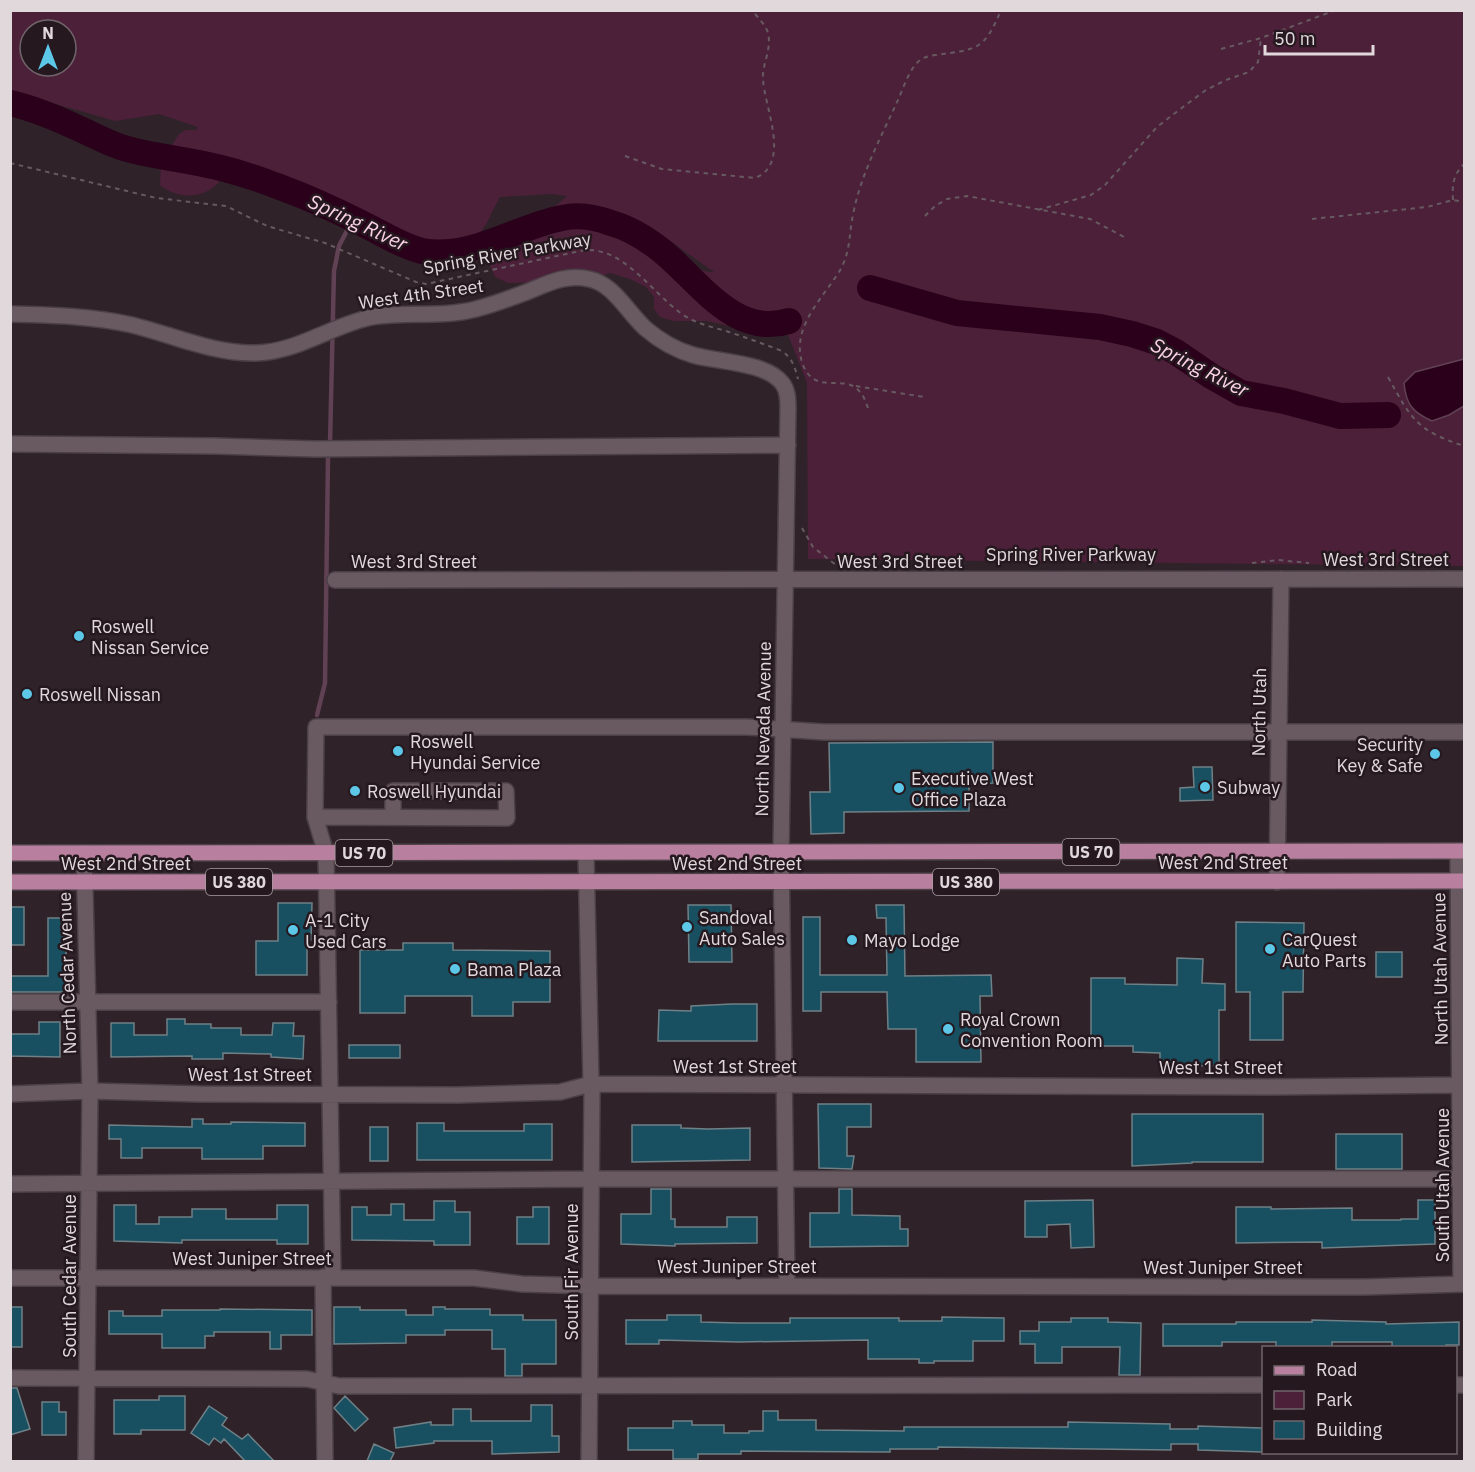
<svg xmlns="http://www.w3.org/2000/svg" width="1475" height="1472" font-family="'IBM Plex Sans',sans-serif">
	<rect width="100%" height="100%" fill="#2f2229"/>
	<path fill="#4d203a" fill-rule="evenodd" d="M10,11H1464V566L808,559L807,383L787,332L767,315L750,316L739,324L729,326L707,321H673L660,317L654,309V297L646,287L630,279L610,273L583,281L508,283L495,277L488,261L490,251L504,243L519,238L567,196L552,194L500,197C493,209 487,226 477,237C456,263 410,265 385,242C374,232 372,215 357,208C346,202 332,201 321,197C292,186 262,166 230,166C224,172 222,180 216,185C200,200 176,198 160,185L161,163L179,134L186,130H196L198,127L159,114L115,121L11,91ZM30,30H66V66H30ZM656,231L714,272C697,274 659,247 656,231Z"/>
	<path fill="#2a001a" stroke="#614154" stroke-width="1.5" d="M1464,359V406L1449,415L1432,421C1412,412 1406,404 1404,383L1415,372Z"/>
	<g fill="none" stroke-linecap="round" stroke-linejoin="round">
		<path stroke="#614154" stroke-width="4.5" d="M330,444L334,271L339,246L353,219
			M317,715L325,683L328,457"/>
		<path stroke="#2a001a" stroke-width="26" d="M10,103C36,109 59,119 82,130C96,136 110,144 124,148C154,157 186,159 217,167C247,174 275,185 303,196C327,206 350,217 373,229C388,237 405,247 422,251C472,260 515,227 562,218C578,214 595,217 611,223C629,228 647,239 662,251C699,281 734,338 789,321
			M870,288L957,313L1100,327L1132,334L1157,342L1176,352L1211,376L1241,393L1284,401L1340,416L1388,415"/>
	</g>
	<path fill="#195061" stroke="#6f8087" stroke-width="1.5" d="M993,742V783L969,784V811L844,812V833L811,834L810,792H830L829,743Z
		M1193,767H1212L1213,800L1180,801V788L1194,787Z
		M278,903H312L311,940H307V975H256V941H278Z
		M688,905H731L732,962H689Z
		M876,905H904L905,976L991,975L992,996H980L981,1062H916V1029H888L887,992H821V1011H803V917H820V975H887L886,918H877Z
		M10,907H24V945H10Z
		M48,918H66V992H10V976H48Z
		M1236,922L1304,923L1303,992H1283V1040H1250V992H1236Z
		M403,943H453V950L550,951V1002H513V1016H472V996H405V1013H360V950H403Z
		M1376,952H1402V977H1376Z
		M1177,958L1203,959L1202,983L1225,984V1010H1219V1066L1160,1065V1053L1133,1052V1046H1091V978H1125V984L1177,985Z
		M732,1004H757V1041H658L659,1010L691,1011V1006Z
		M167,1019H185V1024H211V1028H241V1035H272L273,1023H294L293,1036H304L303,1059L271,1057V1054L223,1053V1059H192V1056L111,1057V1023H134V1035H167Z
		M39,1022H60V1057L10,1056V1034H39Z
		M349,1045H400V1058H349Z
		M818,1104H871V1127H847V1156H854L852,1169L819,1168Z
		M1132,1114H1263V1162H1192V1163L1132,1166Z
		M192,1119H203V1124H231V1122L305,1123V1146H263V1159H202V1148H142V1158H121V1139H109V1125L192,1127Z
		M417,1123H444V1131H524V1124H552V1160H417Z
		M632,1125H681V1128L708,1129L750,1128V1160L632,1162Z
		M370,1127H388V1161H370Z
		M1336,1134H1402V1169H1336Z
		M651,1189H671V1219H675V1227H727V1217H757V1243L675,1244V1246L621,1244V1214H651Z
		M839,1189H852V1215L900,1216V1229H908V1246L810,1247V1213H839Z
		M1093,1200L1094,1247L1071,1248L1070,1224L1047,1225V1237H1025V1201Z
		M1418,1200H1435V1244L1322,1248V1242L1236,1243V1207H1271V1209L1352,1208V1220H1401V1219H1418Z
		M434,1201H455V1212H470V1245H434V1241L352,1240V1207H367V1215H391V1204H404V1220H434Z
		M114,1205H136V1224H159V1217H192V1209H226V1219H277V1205H308V1244H277V1240H182V1243L114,1241Z
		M533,1207H549V1244H517V1217H533Z
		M10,1307H22V1347H10Z
		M334,1307H360V1310H406V1315H433V1307H445V1309H490V1315H523V1320H556V1364H522V1376H505V1349H492V1330H445V1335H406V1343L334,1344Z
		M220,1309L312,1310V1335H281V1349H270V1332H214V1336H205V1348H162V1334H109V1311H123V1316H162V1310H220Z
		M667,1315H701V1322L739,1323H790V1318H899V1321H942V1317L1004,1318V1341H973V1361H934V1363H919V1359H868V1340L739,1342L659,1340V1344H626V1320H667Z
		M1071,1318H1108V1322L1141,1323L1140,1375H1119L1120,1347H1062V1363H1035V1344H1020V1331H1039V1322H1071Z
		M1312,1320L1386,1322V1324L1459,1322V1345H1446V1347H1392V1342H1332V1347H1276V1342H1222V1346H1163V1324H1236V1322H1312Z
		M10,1388H17L30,1429L10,1435Z
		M159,1396H185V1430H141V1434H114V1400H159Z
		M345,1396L368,1419L355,1431L334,1408Z
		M42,1402H59V1412H66V1435H42Z
		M531,1405H552V1436H559V1452L492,1454V1441H434V1443L396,1448L394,1428L431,1422V1425H453V1409H471V1421H531Z
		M209,1406L227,1418L222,1425L242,1439L248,1434L274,1461H245L224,1439L221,1443L214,1438L209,1445L191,1433Z
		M763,1411H778V1420H816V1430L904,1431V1427H1068V1422L1170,1424V1429H1198V1426L1262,1428V1452L1198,1450V1444H1171V1450L938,1447V1449H890V1452L741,1451V1454H698V1459H673V1450H628V1428H673V1421H692V1425H724V1433H749V1431H763Z
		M374,1444L394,1453L390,1461H367Z"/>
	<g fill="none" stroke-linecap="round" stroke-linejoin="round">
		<defs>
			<path id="minor" d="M10,314C52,315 92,316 132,325C173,335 213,354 256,353C298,352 332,325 372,317C406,311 442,318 476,309C492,305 508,299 524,293C545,285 565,273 589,279C614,284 627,312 646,329C659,340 676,350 693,355C717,362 766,362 782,383C788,390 788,400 788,409L781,852L787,1285
				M10,444L215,446L316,449L788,445
				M335,580L1464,579
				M315,817L316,727H747L824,732H1464
				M1458,851L1461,1284
				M84,853L90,1091L86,1462
				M586,853L591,1084L592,1087L589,1462
				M1277,882L1281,579
				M10,1002H329
				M10,1094L90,1091L199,1094L458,1095L560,1092L591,1084L1269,1087L1461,1085
				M10,1184L590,1179H1461
				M323,1277L325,1462
				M333,1277L326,853L315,817L507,818L506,791H393V817
				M10,1278H474L522,1284L591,1286L1365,1287L1464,1284
				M10,1378L307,1379L339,1386L1264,1385
				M1456,1385H1464"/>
			<path id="major" d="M10,853L1464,851
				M10,882L1464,881"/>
		</defs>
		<use href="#minor" stroke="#4c4047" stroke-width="18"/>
		<use href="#major" stroke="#4c4047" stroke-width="18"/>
		<path stroke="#665a60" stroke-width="2" stroke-dasharray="4.5 4.5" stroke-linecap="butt" d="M1221,49L1261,38L1336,10
			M625,156L662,169L755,178C792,164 764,106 763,79C762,64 772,49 768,33C766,25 757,17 752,10
			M10,163L156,198L226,206L267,226L325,243L416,282L426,284L585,250C625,248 652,293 682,314C696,324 713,327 729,332C747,338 764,344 782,351C792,358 795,367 798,379
			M1453,200C1452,185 1453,175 1464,164
			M1038,210L1091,195L1105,185L1157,127L1183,107L1206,90L1226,80L1249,72L1258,62L1261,38
			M925,216L935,206L947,199L967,196L1090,219L1126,238
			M1312,219L1427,207L1453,200L1464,202
			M1388,377C1412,420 1416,430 1464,446
			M856,386L924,397
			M868,408C866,403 864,396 860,392C845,372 816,397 803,365C790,330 820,301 837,275C852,253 848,234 854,210C862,172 882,135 898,100C903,89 908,73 916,64C922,57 928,56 936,55C977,49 984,51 1001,10
			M802,528L813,547L836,565
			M1252,563L1278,560L1309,563"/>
		<use href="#minor" stroke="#695a61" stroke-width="15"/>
		<use href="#major" stroke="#b87f9e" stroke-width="15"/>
	</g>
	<g fill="#5dc7e8" stroke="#25191f" stroke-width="2">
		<circle cx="79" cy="636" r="6"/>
		<circle cx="27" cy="694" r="6"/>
		<circle cx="398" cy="751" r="6"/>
		<circle cx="1435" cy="754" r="6"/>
		<circle cx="1205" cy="787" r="6"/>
		<circle cx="899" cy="788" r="6"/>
		<circle cx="355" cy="791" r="6"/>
		<circle cx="687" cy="927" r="6"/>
		<circle cx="293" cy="930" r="6"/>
		<circle cx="852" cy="940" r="6"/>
		<circle cx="1270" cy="949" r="6"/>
		<circle cx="455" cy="969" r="6"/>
		<circle cx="948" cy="1029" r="6"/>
	</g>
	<g text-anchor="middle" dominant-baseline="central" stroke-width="5" stroke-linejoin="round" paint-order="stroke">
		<g fill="#25191f" stroke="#a99fa3" stroke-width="1.5">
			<rect x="1062.5" y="839" width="57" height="26" rx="4.5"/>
			<rect x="335.5" y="840" width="57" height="26" rx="4.5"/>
			<rect x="206" y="869" width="66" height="26" rx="4.5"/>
			<rect x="933" y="869" width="66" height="26" rx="4.5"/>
		</g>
		<g font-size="16" font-weight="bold" fill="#e1d8dc">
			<text x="1091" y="852">US 70</text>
			<text x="364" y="853">US 70</text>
			<text x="239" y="882">US 380</text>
			<text x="966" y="882">US 380</text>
		</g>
		<g font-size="18" fill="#e1d8dc" stroke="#25191f">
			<text transform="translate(507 253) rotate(-10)">Spring River Parkway</text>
			<text transform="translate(421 294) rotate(-8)">West 4th Street</text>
			<text x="1071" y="554">Spring River Parkway</text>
			<text x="1386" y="559">West 3rd Street</text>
			<text x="414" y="561">West 3rd Street</text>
			<text x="900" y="561">West 3rd Street</text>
			<text transform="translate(1259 712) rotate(-89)">North Utah</text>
			<text transform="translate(763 729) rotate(-89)">North Nevada Avenue</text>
			<text x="1223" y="862">West 2nd Street</text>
			<text x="126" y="863">West 2nd Street</text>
			<text x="737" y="863">West 2nd Street</text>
			<text transform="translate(1440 969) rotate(-91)">North Utah Avenue</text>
			<text transform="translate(67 973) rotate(-92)">North Cedar Avenue</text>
			<text x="735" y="1066">West 1st Street</text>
			<text x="1221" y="1067">West 1st Street</text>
			<text x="250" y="1074">West 1st Street</text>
			<text transform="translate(1442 1185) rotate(-90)">South Utah Avenue</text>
			<text x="252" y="1258">West Juniper Street</text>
			<text x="737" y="1266">West Juniper Street</text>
			<text x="1223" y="1267">West Juniper Street</text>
			<text transform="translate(571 1272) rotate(-90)">South Fir Avenue</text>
			<text transform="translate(69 1276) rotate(-90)">South Cedar Avenue</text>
		</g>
		<g font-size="18" fill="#e1d8dc" stroke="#25191f" text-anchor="start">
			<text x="91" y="626">Roswell<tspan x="91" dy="21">Nissan Service</tspan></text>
			<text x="39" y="694">Roswell Nissan</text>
			<text x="410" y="741">Roswell<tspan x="410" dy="21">Hyundai Service</tspan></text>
			<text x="1423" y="744" text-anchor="end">Security<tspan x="1423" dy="21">Key &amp; Safe</tspan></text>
			<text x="911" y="778">Executive West<tspan x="911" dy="21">Office Plaza</tspan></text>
			<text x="1217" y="787">Subway</text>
			<text x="367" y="791">Roswell Hyundai</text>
			<text x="699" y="917">Sandoval<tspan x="699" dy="21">Auto Sales</tspan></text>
			<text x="305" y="920">A-1 City<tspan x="305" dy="21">Used Cars</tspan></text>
			<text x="1282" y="939">CarQuest<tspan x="1282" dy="21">Auto Parts</tspan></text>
			<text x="864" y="940">Mayo Lodge</text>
			<text x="467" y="969">Bama Plaza</text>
			<text x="960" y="1019">Royal Crown<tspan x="960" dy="21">Convention Room</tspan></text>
		</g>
		<g font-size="20" font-style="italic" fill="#fbd2e6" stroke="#25191f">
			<text transform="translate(358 222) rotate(25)">Spring River</text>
			<text transform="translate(1200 367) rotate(27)">Spring River</text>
		</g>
	</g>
	<rect width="1475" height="1472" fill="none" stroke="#e1d8dc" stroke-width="24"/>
	<rect x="1262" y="1346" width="195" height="108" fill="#25191f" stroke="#70656b" stroke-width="1.5"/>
	<rect x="1274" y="1366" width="30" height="9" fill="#b87f9e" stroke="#70656b" stroke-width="1.5"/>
	<text x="1316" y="1376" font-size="18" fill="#e1d8dc">Road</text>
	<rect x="1274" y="1391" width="30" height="18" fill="#4d203a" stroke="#70656b" stroke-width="1.5"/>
	<text x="1316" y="1406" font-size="18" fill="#e1d8dc">Park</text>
	<rect x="1274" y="1421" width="30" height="18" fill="#195061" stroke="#70656b" stroke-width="1.5"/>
	<text x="1316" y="1436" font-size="18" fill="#e1d8dc">Building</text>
	<g transform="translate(48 48)"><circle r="28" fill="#25191f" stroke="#70656b" stroke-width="1.5"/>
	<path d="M0-4.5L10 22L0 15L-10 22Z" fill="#5dc7e8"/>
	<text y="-9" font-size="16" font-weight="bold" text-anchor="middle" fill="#e1d8dc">N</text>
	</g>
	<path d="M1265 45v9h108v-9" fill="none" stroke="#e1d8dc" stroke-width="3"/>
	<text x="1274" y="45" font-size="18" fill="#e1d8dc" stroke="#25191f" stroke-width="4.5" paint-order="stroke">50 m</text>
</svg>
